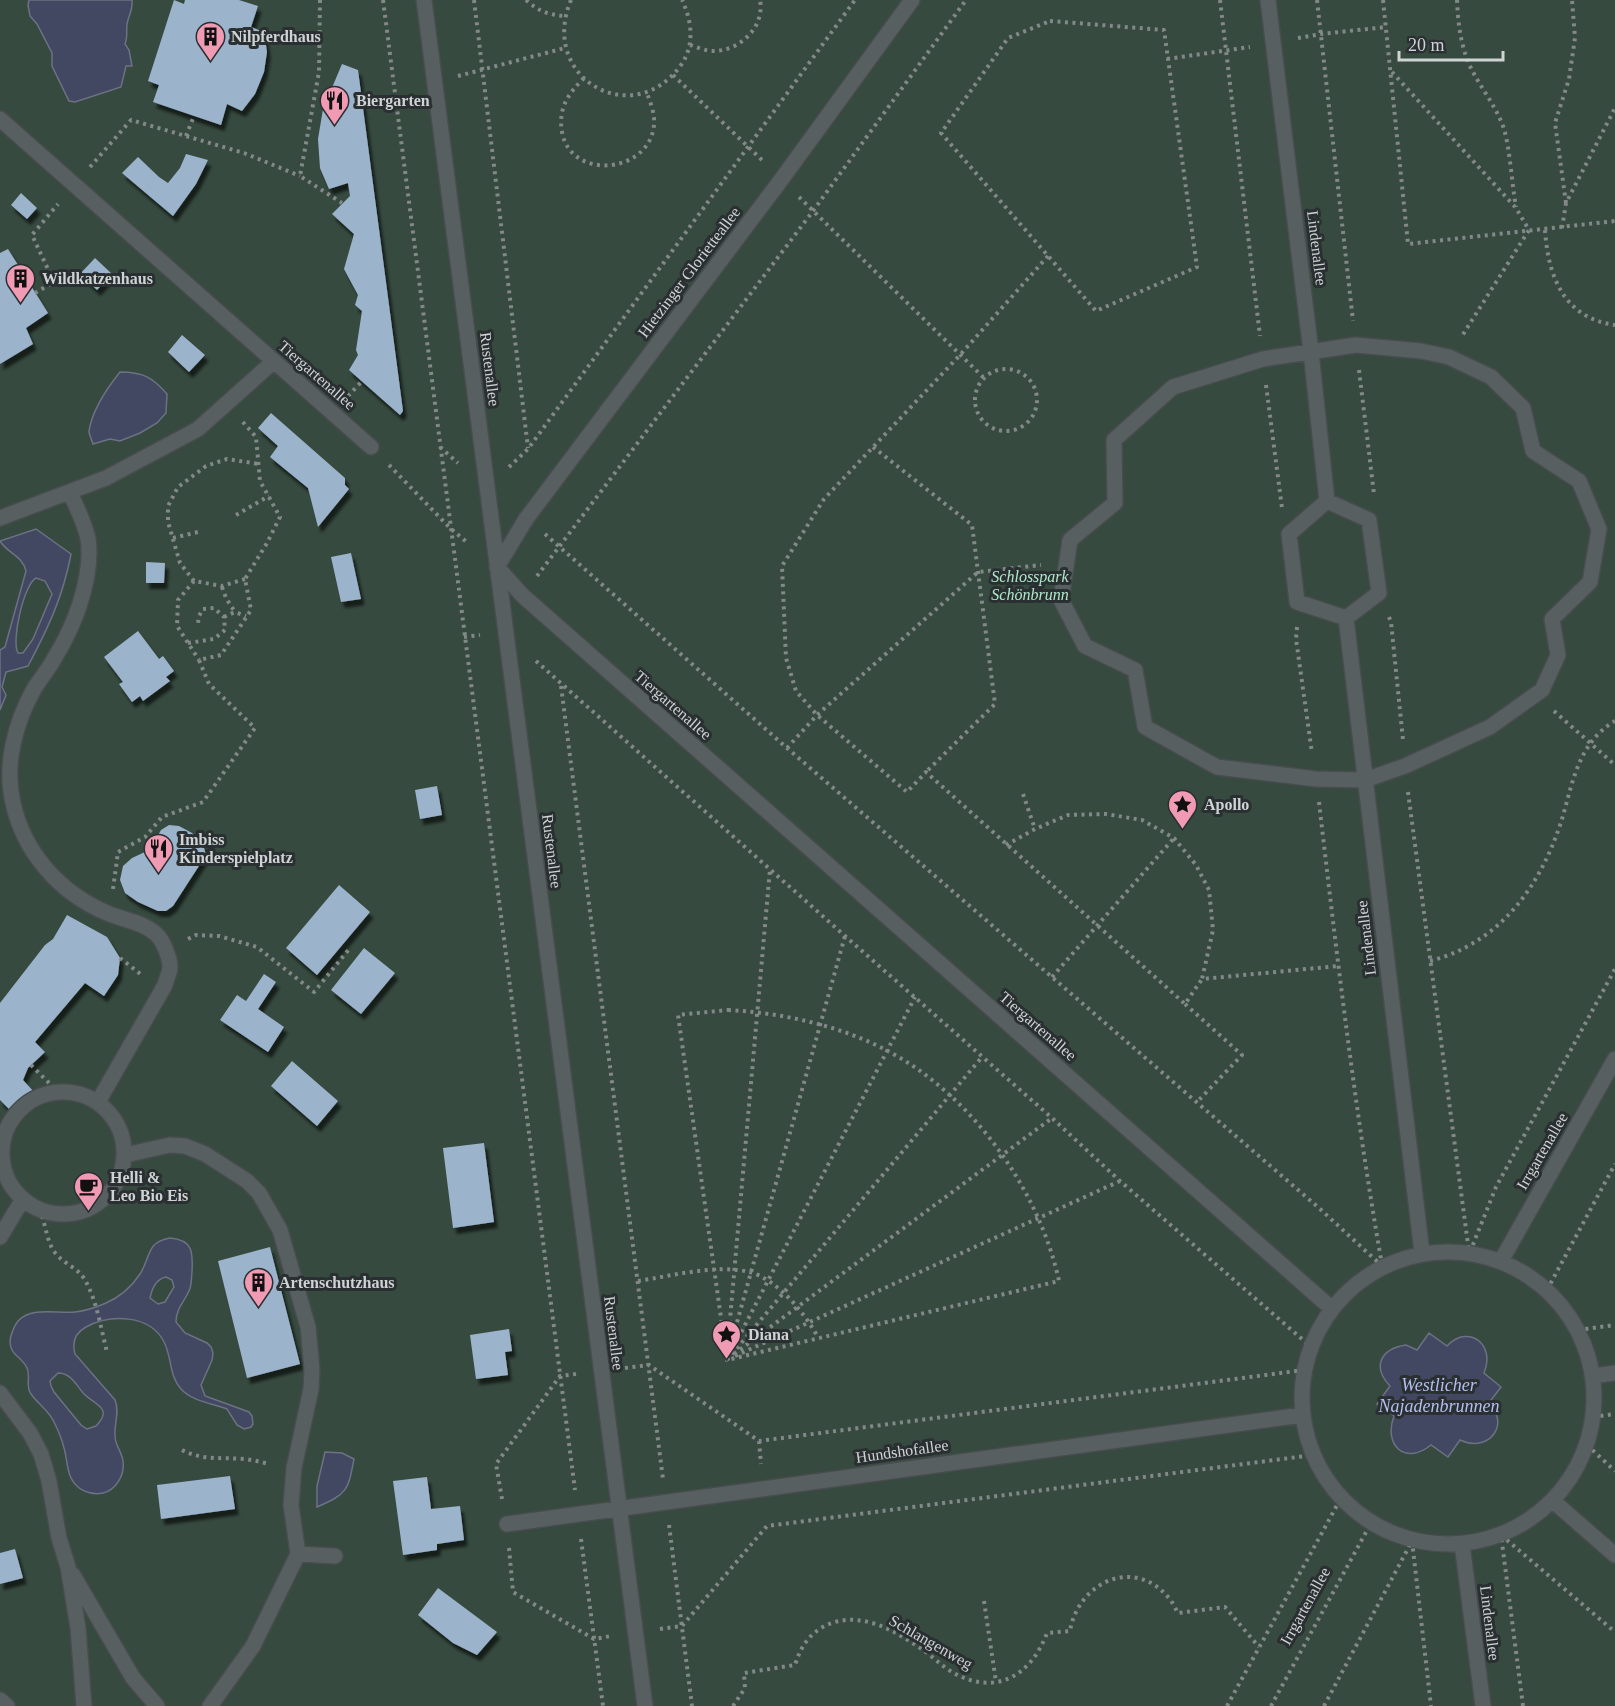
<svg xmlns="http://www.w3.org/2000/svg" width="1615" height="1706" font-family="Georgia,serif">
	<defs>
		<filter id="shadow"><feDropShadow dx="3.5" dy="6" stdDeviation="1.5" flood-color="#0009"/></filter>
	</defs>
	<rect width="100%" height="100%" fill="#2a2f31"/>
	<path fill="#364a3f" d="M0,0H1615V1706H0Z"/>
	<path fill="#424861" stroke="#6c7284" stroke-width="1.5" fill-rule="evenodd" d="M29,0H132C133,11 129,14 127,24C126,31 128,37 125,44L129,50L132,66H126L121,87L75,102L69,101L52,66V53L37,24L30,16L28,5Z
		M120,372C143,372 152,377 167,394L166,413L157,423L140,433L120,441L110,439L93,444C92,440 89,435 89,431C92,411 108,387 120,372Z
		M36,529L71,554C63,597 48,628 28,666L6,672L2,687L6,695L0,710V650L5,647L26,571C23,556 7,553 0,541ZM36,578L45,581L52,594L33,639L23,653H18C11,641 24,584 36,578Z
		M170,1238C193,1240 193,1252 192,1272C191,1279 192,1285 189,1291C184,1302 176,1309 176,1322L185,1333L207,1343L211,1347L213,1353L212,1360L201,1385L205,1396L249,1412L252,1416L253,1424L251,1427L244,1429L237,1425L227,1409C212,1403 193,1402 181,1389C169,1376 172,1357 164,1342C150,1314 110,1314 86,1327C75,1333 72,1343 75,1354L115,1400C120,1412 114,1423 115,1436C115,1445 122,1452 123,1461C125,1475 116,1490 103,1493C94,1495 83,1492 77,1486C66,1476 68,1461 64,1448C62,1439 58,1430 54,1422C49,1411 38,1404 31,1394C25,1386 31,1376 27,1368C23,1358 10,1355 10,1342C10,1336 14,1326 18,1321C32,1306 58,1314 75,1312C85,1311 97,1307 106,1303C120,1297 132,1286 140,1274C151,1257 146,1242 170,1238ZM166,1277L172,1280L174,1287L165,1302L158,1304L150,1298C152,1288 156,1279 166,1277ZM58,1373C71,1373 76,1385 84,1394C94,1404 114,1408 96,1426L87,1429L81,1425L54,1392L51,1386L50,1381Z
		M1429,1333L1447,1346C1469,1323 1496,1345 1484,1373L1501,1387L1488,1404C1511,1422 1490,1454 1460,1440L1448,1457L1431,1445C1405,1466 1383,1445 1394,1416L1377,1404L1390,1386C1372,1367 1380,1349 1406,1345L1417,1350Z
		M325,1452L342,1453L354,1459C348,1491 347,1494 317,1507V1486Z"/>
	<path fill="#9bb4cc" filter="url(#shadow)" d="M174,0L184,4L185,0H239L258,6L251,27L264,32L267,52L264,72L255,94L242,111L227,104L221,125L153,102L159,85L148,81Z
		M342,64L358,70L403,411L400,415L349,370L358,355L356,350L362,311L355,305L358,295L344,269L354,234L332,214L350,196L348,183L329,189L320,168L318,139L323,109Z
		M186,154L208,160L196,184L173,216L122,173L138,157L159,177L168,183L180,168Z
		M21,193L37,208L27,219L11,205Z
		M8,249L48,313L26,328L33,344L0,364V253Z
		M95,258L112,274L97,290L80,274Z
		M182,335L205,355L189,372L168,352Z
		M271,413L345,478V485L349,489L318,527L308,488L270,457L278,446L258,428Z
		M351,553L361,599L341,602L331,557Z
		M146,562L165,563L164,583H146Z
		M138,631L159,659L163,656L174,671L166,677L170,681L143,701L140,696L132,702L119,684L123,682L104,657Z
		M437,786L442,815L420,819L415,790Z
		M169,825L179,826L192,833L203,844L206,855L173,906L166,911H158L138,902L125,893L120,880L123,866L132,858L147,851L155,841L161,830Z
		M339,885L370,912L317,975L286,948Z
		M67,915L107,937L120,958L118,975L104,996L85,983L35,1042L45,1052L28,1068L23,1080L35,1093L13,1113L0,1100V1003L45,945L53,939Z
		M364,948L395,973L361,1014L331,990Z
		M264,974L276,982L258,1009L284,1027L268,1052L220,1020L237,995L246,1001Z
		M292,1061L338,1101L317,1126L271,1086Z
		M484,1143L494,1222L453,1228L443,1148Z
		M270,1247L300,1364L247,1378L218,1261Z
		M509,1329L512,1351L505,1352L508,1375L476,1379L470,1335Z
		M230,1476L235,1509L161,1519L157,1485Z
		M427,1477L431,1509L460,1506L464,1540L437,1544V1550L403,1555L393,1481Z
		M15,1549L23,1578L0,1584V1553Z
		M438,1588L497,1632L477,1655L453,1643L418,1615Z"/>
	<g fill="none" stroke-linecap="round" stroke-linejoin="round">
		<defs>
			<path id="pedestrian" d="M424,0L645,1706
				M912,0L781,180L526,519L497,567L522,595L1331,1308
				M1268,0L1311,352L1327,501
				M0,119L371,447
				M1356,345L1421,351L1449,357L1491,377L1523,408L1533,451L1579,481L1599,529L1590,582L1552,619L1558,655L1542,690L1490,727L1405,766L1365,780L1316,779L1217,767L1145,727L1135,670L1085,646L1061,600L1070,540L1115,503L1114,440L1173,387L1263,359Z
				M70,492C76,507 85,523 88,539C90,551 89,563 87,575C82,604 70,633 54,659C48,670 40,679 34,689C15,723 4,765 13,803C24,853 60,893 107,913C123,920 143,922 156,934C163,940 170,958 170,967C170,973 166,979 165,985L98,1102
				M1327,501L1369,520L1379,593L1346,618L1297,602L1289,534Z
				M0,518L106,478L198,429L274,361
				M1346,618L1422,1253
				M2 1153a61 61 0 1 1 122 0a61 61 0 1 1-122 0Z
				M125,1155L170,1145L185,1146L205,1154L247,1181L259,1193L280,1230L308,1327L312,1369L311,1389L294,1468L291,1505L298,1554L253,1646L210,1706
				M0,1237L23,1199
				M1302 1398a146 146 0 1 1 292 0a146 146 0 1 1-292 0Z
				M1501,1261L1615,1059
				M1593,1376L1615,1373
				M0,1393L30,1433L41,1454L49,1481L59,1538L68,1567L78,1628L84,1706
				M1553,1501L1615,1555
				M507,1524L1302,1415
				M1462,1544L1483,1706
				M298,1554L335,1556
				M73,1575L133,1678L157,1706
				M0,1700L7,1706"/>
		</defs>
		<use href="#pedestrian" stroke="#474c4d" stroke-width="18"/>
		<path stroke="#838889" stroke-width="4" stroke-dasharray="3 4.5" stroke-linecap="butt" d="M320,0L319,72L300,176L342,203
			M383,0L575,1490
			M474,0L528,448
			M526,0C538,11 549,15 565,16
			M571,0C538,78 633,132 681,65C695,45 692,21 682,0
			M1220,0L1260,336
			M1317,0L1353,321
			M1383,0L1408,244L1615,221
			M1457,0C1458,24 1461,50 1473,72C1483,91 1497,108 1504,129C1510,149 1512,185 1516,207
			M1050,21L1164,30L1197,267L1096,311L941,133L1008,38Z
			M1298,38L1321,34L1386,27
			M690,45C697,47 705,51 713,51C740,51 765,27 760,0
			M1167,59L1250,47
			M1392,72L1516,208L1529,230L1462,336
			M673,75L764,162
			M458,76L565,48
			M584,78C568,94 558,108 562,132C571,182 651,173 654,124C655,113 650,102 647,93
			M186,136L194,116
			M90,167L131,120L244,153L300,176
			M799,197L983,377
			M1566,203L1555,123L1569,79L1575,38L1572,0
			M1562,228L1566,203L1615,108
			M1545,230C1548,275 1563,318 1615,325
			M1048,256L960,355L824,499L782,566L786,658L796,691L817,715L907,792L926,772L1185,1004L1202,979
			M35,293L54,282L32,235L58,204
			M975 400a31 31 0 1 1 62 0a31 31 0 1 1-62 0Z
			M1359,370L1374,494
			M1266,385L1282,508
			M348,396L362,381
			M440,447L458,463
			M873,447L972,525L995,704L926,772
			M389,465L450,528L469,544
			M509,467L528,449L855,0
			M236,515L269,496
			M545,534L787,748L1319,1208L1382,1266
			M173,538L198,532
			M537,576L813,211L966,0
			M245,579L222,586L194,581L180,563L168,522V506L178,487L206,466L227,459L259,464
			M194,581L178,600L177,626L199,660
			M222,587L226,598L235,612
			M224,617L235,612L246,616
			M1389,617L1391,622L1403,740
			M1297,627L1296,639L1312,753
			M464,637L480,635
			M188,643L214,639L225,630L224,617L214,608L203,609L199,616L198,623
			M536,661L845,936L1052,1118L1120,1181L1310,1346
			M561,686L663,1479
			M1554,711L1615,765
			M787,748L817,715L978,572L1041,565
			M1408,792L1469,1252
			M1023,794L1035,829
			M1319,802C1337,957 1355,1111 1382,1265
			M1006,845L1035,829L1068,815L1106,814L1142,820L1174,838L1196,865L1209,890L1213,930L1202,979L1338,966
			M113,889L118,852L145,837L162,817L203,802L255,728L209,684L199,660L221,655L251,610L245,579L267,543L280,517L260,481L256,437L242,421
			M188,939L196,935L219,936L257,947L314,992L350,948
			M120,958L143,976
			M1430,961C1500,943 1541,886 1562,819C1573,782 1578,743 1615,721
			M1052,977L1174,838
			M1185,1004L1242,1055L1197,1102
			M728,1010C782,1013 838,1025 886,1050C971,1094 1039,1189 1059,1281L727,1360L678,1015Z
			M31,1065L58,1092
			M42,1216C46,1228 48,1246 57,1255C66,1265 78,1268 85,1280C97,1301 101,1329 107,1352
			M1470,1252L1496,1187L1615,969
			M638,1281C671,1276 716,1264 749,1272C776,1278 807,1315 818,1338
			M1547,1290L1615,1164
			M1578,1330L1615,1325
			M729,1351L845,936
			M731,1352L915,997
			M727,1353L770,869
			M734,1354L1052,1118
			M735,1356L1120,1181
			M727,1360L982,1057
			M625,1368L649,1365L759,1441L1304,1370
			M1593,1417L1615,1414
			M759,1441L761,1464
			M1587,1445L1615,1471
			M182,1450C203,1461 222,1457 245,1459C253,1460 261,1462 269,1464
			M502,1499L496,1464L560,1376L576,1374
			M669,1525L692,1706
			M581,1539L603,1706
			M1412,1541L1431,1706
			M509,1548L513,1592L594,1639L611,1636
			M984,1601L996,1682
			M660,1629L682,1626L767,1526L1313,1455
			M733,1706L745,1688L744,1673L795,1665C801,1646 810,1632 829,1624C863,1611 895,1631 923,1650C933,1657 942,1666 952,1672C995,1697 1031,1676 1047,1633L1070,1631C1078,1583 1133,1556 1168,1597C1172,1601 1175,1608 1178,1613L1225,1607L1259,1647
			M1227,1706L1341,1498
			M1271,1706L1371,1523
			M1324,1706L1412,1541
			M1523,1706L1501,1535L1615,1632"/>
		<use href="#pedestrian" stroke="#585f61" stroke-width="15"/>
	</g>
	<defs>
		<symbol id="building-pin" viewBox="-11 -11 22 30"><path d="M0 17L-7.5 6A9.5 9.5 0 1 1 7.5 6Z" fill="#f09ab4" stroke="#2a2f31"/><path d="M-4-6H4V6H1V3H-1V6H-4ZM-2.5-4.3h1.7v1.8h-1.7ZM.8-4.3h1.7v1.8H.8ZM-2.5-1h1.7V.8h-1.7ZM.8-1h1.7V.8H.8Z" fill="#111"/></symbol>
		<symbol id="restaurant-pin" viewBox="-11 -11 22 30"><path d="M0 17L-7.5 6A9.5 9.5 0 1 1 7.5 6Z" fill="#f09ab4" stroke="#2a2f31"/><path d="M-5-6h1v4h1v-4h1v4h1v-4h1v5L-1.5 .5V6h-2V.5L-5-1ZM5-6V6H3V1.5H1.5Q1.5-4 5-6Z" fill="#111"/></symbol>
		<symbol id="sight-pin" viewBox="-11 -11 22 30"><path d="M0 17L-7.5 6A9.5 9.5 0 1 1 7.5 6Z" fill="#f09ab4" stroke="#2a2f31"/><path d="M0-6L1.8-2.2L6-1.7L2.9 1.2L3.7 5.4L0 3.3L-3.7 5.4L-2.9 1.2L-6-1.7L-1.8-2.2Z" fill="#111"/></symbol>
		<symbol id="cafe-pin" viewBox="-11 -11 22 30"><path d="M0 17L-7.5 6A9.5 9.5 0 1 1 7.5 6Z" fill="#f09ab4" stroke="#2a2f31"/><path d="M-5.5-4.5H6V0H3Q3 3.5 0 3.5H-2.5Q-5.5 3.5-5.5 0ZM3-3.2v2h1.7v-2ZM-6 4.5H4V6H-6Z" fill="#111"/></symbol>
	</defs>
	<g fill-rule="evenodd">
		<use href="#building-pin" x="194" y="20" width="33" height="45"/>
		<use href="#restaurant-pin" x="318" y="84" width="33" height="45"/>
		<use href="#building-pin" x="4" y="262" width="33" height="45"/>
		<use href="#sight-pin" x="1166" y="788" width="33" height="45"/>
		<use href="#restaurant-pin" x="142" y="832" width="33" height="45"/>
		<use href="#cafe-pin" x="72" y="1170" width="33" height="45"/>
		<use href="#building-pin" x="242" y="1266" width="33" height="45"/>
		<use href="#sight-pin" x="710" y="1318" width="33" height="45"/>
	</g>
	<g text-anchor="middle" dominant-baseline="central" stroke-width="6" stroke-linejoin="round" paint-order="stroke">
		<g font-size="16" font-weight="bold" fill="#cfd3d4" stroke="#2a2f31" text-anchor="start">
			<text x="231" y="36">Nilpferdhaus</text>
			<text x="356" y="100">Biergarten</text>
			<text x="42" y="278">Wildkatzenhaus</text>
			<text x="1204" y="804">Apollo</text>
			<text x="179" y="839">Imbiss<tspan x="179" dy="18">Kinderspielplatz</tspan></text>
			<text x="110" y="1177">Helli &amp;<tspan x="110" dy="18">Leo Bio Eis</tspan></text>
			<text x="279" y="1282">Artenschutzhaus</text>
			<text x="748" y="1334">Diana</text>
		</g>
		<g font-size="16" fill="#cfd3d4" stroke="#2a2f31">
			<text transform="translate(1317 248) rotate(83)">Lindenallee</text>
			<text transform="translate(689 272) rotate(-53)">Hietzinger Glorietteallee</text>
			<text transform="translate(490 369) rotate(83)">Rustenallee</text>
			<text transform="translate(317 375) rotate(41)">Tiergartenallee</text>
			<text transform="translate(673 705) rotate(41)">Tiergartenallee</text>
			<text transform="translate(552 851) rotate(83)">Rustenallee</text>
			<text transform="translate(1366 938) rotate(-97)">Lindenallee</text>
			<text transform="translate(1038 1026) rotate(41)">Tiergartenallee</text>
			<text transform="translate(1542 1151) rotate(-60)">Irrgartenallee</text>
			<text transform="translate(614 1333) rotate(83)">Rustenallee</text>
			<text transform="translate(902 1451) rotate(-8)">Hundshofallee</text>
			<text transform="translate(1305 1606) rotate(-61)">Irrgartenallee</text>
			<text transform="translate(1490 1623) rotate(83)">Lindenallee</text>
			<text transform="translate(931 1642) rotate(30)">Schlangenweg</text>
		</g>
		<g font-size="16" font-style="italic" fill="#afe9ca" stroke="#2a2f31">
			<text x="1030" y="576">Schlosspark<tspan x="1030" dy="18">Schönbrunn</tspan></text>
		</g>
		<g font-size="18" font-style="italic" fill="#b3bef1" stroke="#2a2f31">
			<text x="1439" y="1385">Westlicher<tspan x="1439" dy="21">Najadenbrunnen</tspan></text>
		</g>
	</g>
	<path d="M1399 51v9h104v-9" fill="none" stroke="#cfd3d4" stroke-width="3"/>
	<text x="1408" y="51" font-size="18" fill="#cfd3d4" stroke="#2a2f31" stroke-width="4.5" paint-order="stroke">20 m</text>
</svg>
